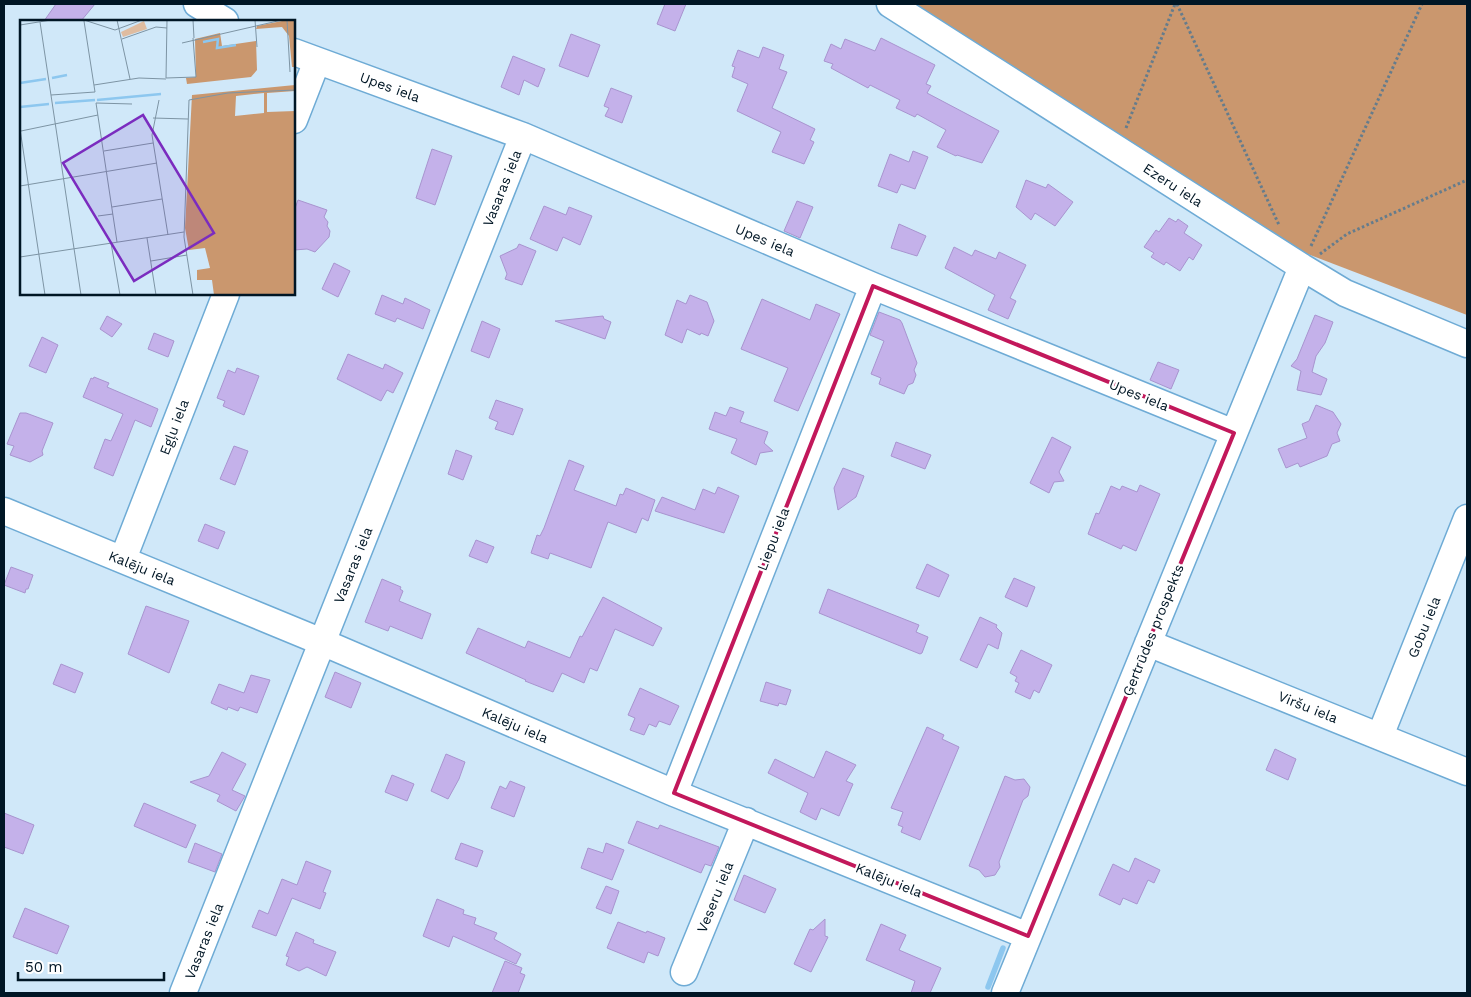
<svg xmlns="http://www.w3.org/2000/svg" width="1471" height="997" font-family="'Work Sans',sans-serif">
	<rect width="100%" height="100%" fill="#d0e8f9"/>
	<path fill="#ca976e" d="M908,4H1467V315L1271,240Z"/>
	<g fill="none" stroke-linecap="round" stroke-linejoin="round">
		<path stroke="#8dc7ef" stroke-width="5.5" d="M988,987L1003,948"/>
	</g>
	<path fill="#c4b1ea" stroke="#a894cf" d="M56,4H95L81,21H44Z
		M665,4H686L675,31L657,24Z
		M571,34L600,45L588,77L559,66Z
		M881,38L935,65L926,84L931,86L927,93L999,131L982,163L957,155L956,156L937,147L946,130L917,114L915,117L896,108L900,100L870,85L868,88L831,68L833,64L824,61L831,44L841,49L845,39L875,51Z
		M763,47L784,55L779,69L787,72L772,108L815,129L810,140L814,142L804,164L772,152L781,132L737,111L748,84L732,77L735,67L732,66L738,50L759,58Z
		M513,56L545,69L538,87L524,80L519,95L501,87Z
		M611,88L632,96L622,123L605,116L609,108L604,106Z
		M432,149L452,156L435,205L416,198Z
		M913,151L928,157L915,189L901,184L897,193L878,186L890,154L909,162Z
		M1026,180L1046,188L1048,184L1073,202L1055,226L1035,213L1031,220L1016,207Z
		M298,200L327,210L324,217L328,222L327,226L330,231L329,237L315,252L307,249L294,250V211Z
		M797,201L813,207L800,238L784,231Z
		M544,206L566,215L569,207L592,216L580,245L563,237L557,251L530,239Z
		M1169,218L1176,222L1178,219L1188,226L1184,233L1202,245L1193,260L1189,257L1180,271L1166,262L1164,265L1151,257L1154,253L1144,247L1156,230L1159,232Z
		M899,224L926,236L917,256L891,248Z
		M519,244L536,251L522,285L505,279L507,274L500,256L517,248Z
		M954,247L972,256L975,250L996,259L999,252L1026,265L1010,298L1016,301L1008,319L988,310L995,295L945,268Z
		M334,263L350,271L338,297L322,289Z
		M382,295L403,304L405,298L430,310L423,329L397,318L395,322L375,314Z
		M690,295L707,302L714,321L708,336L701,333L700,335L687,329L682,343L665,335L677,300L686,304Z
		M762,299L810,320L816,304L840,314L798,411L774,401L788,368L741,349Z
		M879,312L900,320L902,323L917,363L914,370L916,375L913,383L908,385L904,394L879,384L881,378L871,374L884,341L870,335Z
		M1315,315L1333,322L1325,343L1316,356L1312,372L1327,379L1321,395L1297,390L1301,371L1291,366L1297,359Z
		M107,316L122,324L112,337L100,329Z
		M603,316L604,319L611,322L605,339L555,321Z
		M482,321L500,329L489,358L471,351Z
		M154,333L174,341L168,357L148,349Z
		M42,337L58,345L46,373L29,366Z
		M348,354L383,369L385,364L403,373L393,393L387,390L381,401L337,379Z
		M1158,362L1179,370L1171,389L1150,380Z
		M237,368L259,376L244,415L223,406L225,401L217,398L228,370L235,373Z
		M94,377L109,383L107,387L158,409L151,427L135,420L113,476L94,468L105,439L111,441L123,414L83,397L91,378L93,379Z
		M496,400L523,409L513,435L495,429L498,422L489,418Z
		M1316,405L1333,412L1341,424L1337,433L1340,441L1332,444L1327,456L1300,467L1298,463L1286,468L1278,449L1307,438L1302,424L1309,421Z
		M730,407L744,412L740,422L768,432L764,443L773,451L760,453L756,465L731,453L737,439L709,429L715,412L726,416Z
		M20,413H26L53,423L42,451L43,455L30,462L10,455L14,446L7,444Z
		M1052,437L1071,447L1059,472L1064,481L1054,482L1049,493L1030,483Z
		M896,442L931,455L925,469L891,456Z
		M234,446L248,451L235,485L220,479Z
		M456,450L472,456L463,480L448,474Z
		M569,460L584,466L574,490L616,506L620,494L623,495L626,488L655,500L648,521L642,518L636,533L608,522L591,568L550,553L548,559L531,553L537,535L540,536L544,528Z
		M843,468L864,476L856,497L838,510L834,488Z
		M1140,485L1160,494L1136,551L1123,545L1121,549L1088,534L1096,513L1099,514L1111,486L1120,490L1122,486L1137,492Z
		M718,487L739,496L724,533L655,511L662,497L695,510L703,489L715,494Z
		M205,524L225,532L218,549L198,541Z
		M476,540L494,547L487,563L469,556Z
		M927,564L949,575L939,597L916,588Z
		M11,567L33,575L28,589H26L25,593L4,585Z
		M1014,578L1035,587L1027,607L1005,597Z
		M382,579L401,587L400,589L403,591L399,601L431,614L422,639L390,626L388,631L365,622Z
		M828,589L919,625L916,632L928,637L922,653L920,654L819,613Z
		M603,597L662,628L653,646L615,629L597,671L590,668L584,683L562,673L553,692L525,681L526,680L466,653L478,628L525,648L528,641L570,658L580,636L582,637Z
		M146,606L189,621L169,673L128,654Z
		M980,617L997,625L996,627L1002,633L998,649L988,644L977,668L960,660Z
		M1021,650L1052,665L1039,693L1034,690L1030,699L1015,692L1019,683L1015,681L1017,677L1010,673Z
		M61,664L83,673L75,693L53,684Z
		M335,672L361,683L351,708L325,697Z
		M251,675L270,680L257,713L240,707L238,711L228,707L227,710L211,703L219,684L244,693Z
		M766,682L791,690L786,705L779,703L778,706L760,701Z
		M640,688L679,706L670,725L659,721L656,727L649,724L644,735L630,730L635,718L628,715Z
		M927,727L944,735L942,739L959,747L920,840L901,832L903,827L898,825L903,812L891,808Z
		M1275,749L1296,759L1288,780L1266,770Z
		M826,751L856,765L846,781L853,784L839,816L821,808L816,820L800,812L808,793L768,773L775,759L814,778Z
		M222,752L246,764L232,790L245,796L236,811L217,801L220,795L190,782L209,776Z
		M446,754L465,762L459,779L448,799L431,791Z
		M392,775L414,784L407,801L385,792Z
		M1005,776L1015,780L1024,779L1030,787L1028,796L1023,800L999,862L1000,867L995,875L985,877L979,870L969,866Z
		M510,781L525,787L514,817L491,808L500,786L506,789Z
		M144,803L196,825L186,848L134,826Z
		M4,813L34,825L23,854L4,847Z
		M637,821L658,829L660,825L719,847L711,866L705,864L701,873L628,843Z
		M195,843L222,854L215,872L188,862Z
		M461,843L483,851L477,867L455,859Z
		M606,843L624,850L612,880L581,868L588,848L603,853Z
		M1135,858L1160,870L1154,883L1148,880L1137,904L1123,898L1120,905L1099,895L1113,864L1129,872Z
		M306,861L331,871L323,892L326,893L320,909L292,898L276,936L252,927L259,910L268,914L282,879L297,885Z
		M744,875L776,889L765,913L734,900Z
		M606,886L619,891L611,914L596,908Z
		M437,899L464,910L463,914L476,918L474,924L497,933L494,939L521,954L516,964L453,936L449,947L423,936Z
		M25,908L69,926L57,954L13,937Z
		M825,919V936L828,937L811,972L794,964L810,929L813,930Z
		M618,922L646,933L647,931L665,938L658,956L648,952L644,963L607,948Z
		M881,924L906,935L899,950L941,968L930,993H911L915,981L866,960Z
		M296,932L314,940L313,943L336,952L326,976L307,967L299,971L286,965L289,957L286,956Z
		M505,961L522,968L520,973L525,975L518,993H492Z"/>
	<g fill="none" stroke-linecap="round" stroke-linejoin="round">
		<defs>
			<path id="minor" d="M197,4L225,21
				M890,4L1302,267L1345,293L1467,344
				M294,52L523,136L873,286L1234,433
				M294,120L317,61
				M4,511L322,642L674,793L1028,936
				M123,559L226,294
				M1148,643L1467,772
				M1380,736L1467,518
				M674,793L873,286
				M684,972L746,821
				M183,993L523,136
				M1005,993L1302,267"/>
		</defs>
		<use href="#minor" stroke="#6eabd5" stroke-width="29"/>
		<path stroke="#657c8c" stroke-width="3" stroke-dasharray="2.5 2.5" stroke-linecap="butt" d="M1177,4L1279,225
			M1126,128L1175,4
			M1311,246L1422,4
			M1320,254L1347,234L1467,180"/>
		<use href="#minor" stroke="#fff" stroke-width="26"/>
	</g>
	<path fill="none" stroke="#c2185b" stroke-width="4" stroke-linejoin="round" d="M873,286L1234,433L1028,936L674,793Z"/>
	<g text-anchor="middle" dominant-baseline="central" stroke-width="4.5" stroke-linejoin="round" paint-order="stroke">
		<g font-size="14" fill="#001625" stroke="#fff">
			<text transform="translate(390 87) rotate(20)">Upes iela</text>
			<text transform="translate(1173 185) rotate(33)">Ezeru iela</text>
			<text transform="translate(502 188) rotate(-68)">Vasaras iela</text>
			<text transform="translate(765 240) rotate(23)">Upes iela</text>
			<text transform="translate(1139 395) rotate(22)">Upes iela</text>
			<text transform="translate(174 427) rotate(-69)">Egļu iela</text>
			<text transform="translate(773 539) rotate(-69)">Liepu iela</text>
			<text transform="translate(353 565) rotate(-68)">Vasaras iela</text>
			<text transform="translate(142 568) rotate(22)">Kalēju iela</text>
			<text transform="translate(1424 627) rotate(-68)">Gobu iela</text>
			<text transform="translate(1153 630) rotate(-68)">Ģertrūdes prospekts</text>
			<text transform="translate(1308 707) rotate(22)">Viršu iela</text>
			<text transform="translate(515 725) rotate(23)">Kalēju iela</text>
			<text transform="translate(889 880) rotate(22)">Kalēju iela</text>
			<text transform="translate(715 897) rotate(-68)">Veseru iela</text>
			<text transform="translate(204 941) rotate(-68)">Vasaras iela</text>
		</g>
	</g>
	<g transform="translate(20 20)">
		<rect width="275" height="275" fill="#d0e8f9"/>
		<path d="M124,1L127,9L103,17L101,12Z" fill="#dfbca0"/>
		<path d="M267,0H275V47H272L269,16L262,7L236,9L237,6ZM200,13L202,26L236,21L237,50L231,57L167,64L166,58L176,57L175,19ZM275,65V71L247,73V92L275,91V275H194L192,260H177V250L190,248L185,228L169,230L165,208L172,75ZM244,73V93L215,96L216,76Z" fill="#ca976e" fill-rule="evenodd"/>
		<path fill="none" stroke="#8dc7ef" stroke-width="2.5" d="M183,22L198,19L197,28L216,25M32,58L47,55M0,63L26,59M77,80L141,74M35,83L75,80M0,87L29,84"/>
		<path fill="none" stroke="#7d94a4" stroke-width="1" d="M64,0L95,10L122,0M97,0L110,59M173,0L174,18M235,0L237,27M267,0L270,52M20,2L61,275M0,5L31,0M102,19L136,7L147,8M162,23L262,0M146,58L176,57L173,18M146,58L147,0M74,65L119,58L146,59M31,75L75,72L64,1M139,80L132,115L148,215M133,98L168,99M0,109L25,275M1,111L78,95M84,131L133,123M0,166L137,143M92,187L142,179M78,196L93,194M127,218L136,275M97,222L76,83L112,84M91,223L100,275M0,237L164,212M131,241L167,235M173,275L164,217L169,80L208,73L275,70"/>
		<path fill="#7b2cbf" fill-opacity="0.15" stroke="#7b2cbf" stroke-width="2.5" d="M123,95L194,213L114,261L43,143Z"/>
		<rect width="275" height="275" fill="none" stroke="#001625" stroke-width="2.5"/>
	</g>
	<rect width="1471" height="997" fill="none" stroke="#001625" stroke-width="10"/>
	<path d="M18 972v8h146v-8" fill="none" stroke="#001625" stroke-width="2.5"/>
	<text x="25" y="972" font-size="15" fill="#001625" stroke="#ffffff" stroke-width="4" paint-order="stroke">50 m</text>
</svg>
